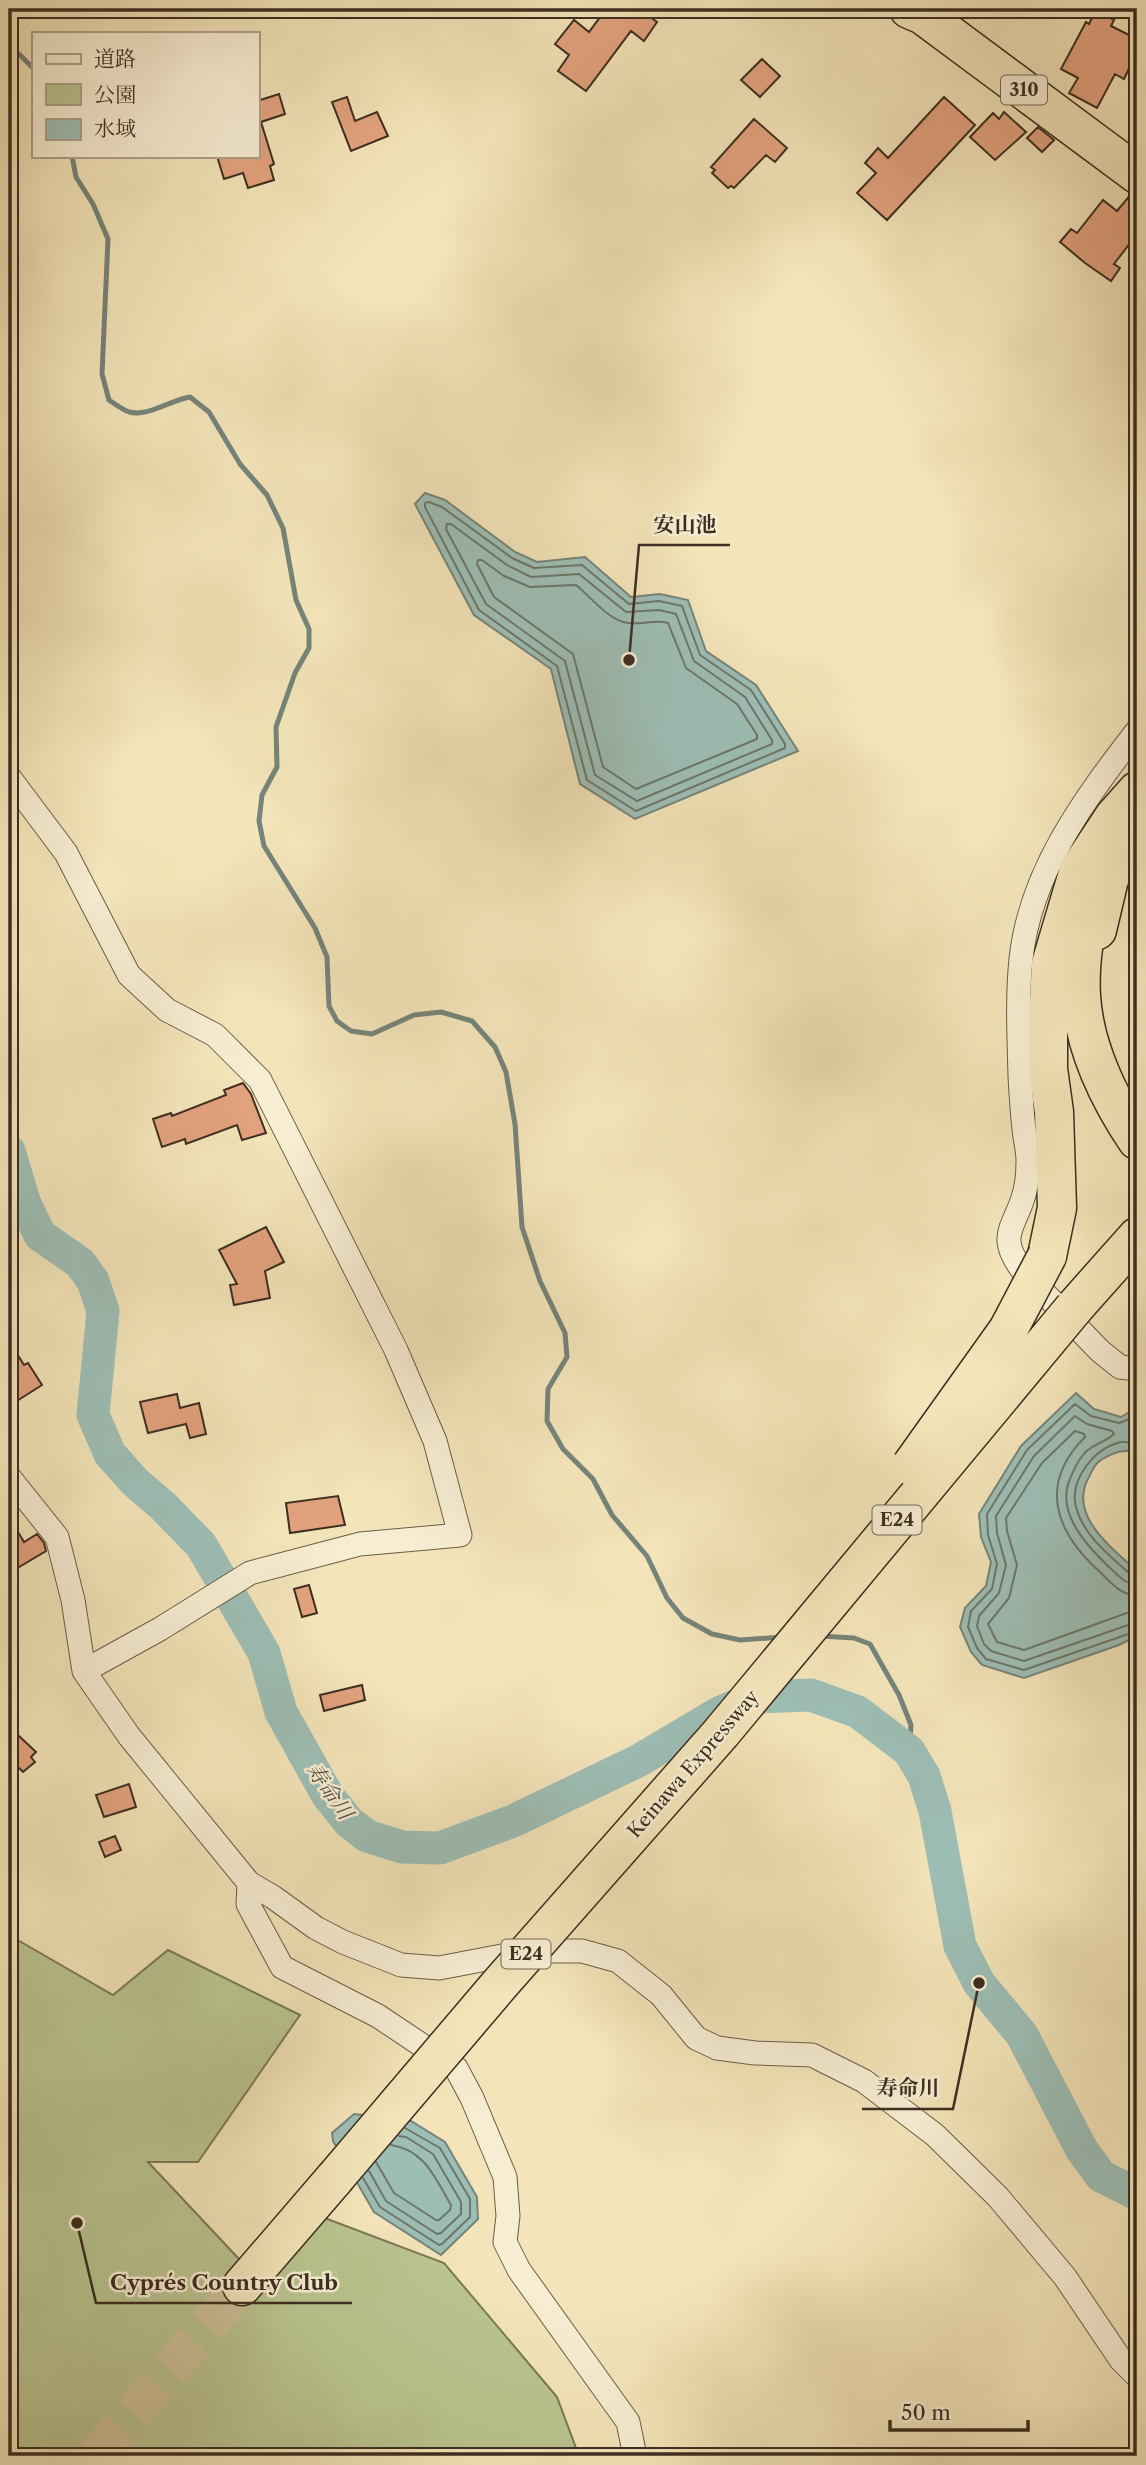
<svg xmlns="http://www.w3.org/2000/svg" width="1146" height="2465" font-family="'Libre Caslon Text','Noto Serif JP',serif">
	<rect width="100%" height="100%" fill="#f3e4b9"/>
	<filter id="stains"><feTurbulence type="fractalNoise" baseFrequency=".00286" numOctaves="4"/><feColorMatrix values="0 0 0 0 .2 0 0 0 0 .09 0 0 0 0 .02 0 0 0 .5 -.17"/></filter>
	<radialGradient id="worn" r=".72"><stop offset=".6" stop-color="#630" stop-opacity="0"/><stop offset="1" stop-color="#630" stop-opacity=".3"/></radialGradient>
	<path fill="#b9c490" stroke="#7a7958" stroke-width="2" d="M9,1935L113,1995L168,1950L300,2015L198,2162H148L254,2275L322,2217L444,2263L557,2397L579,2456H9Z"/>
	<path fill="#9dbeb5" stroke="#768479" stroke-width="2" d="M425,493L445,500L515,552L537,562L585,557L631,597L660,594L688,600L706,651L756,685L798,751L635,819L580,784L551,669L474,615L415,504Z
		M1076,1393L1094,1409L1121,1417L1137,1408V1452C1123,1449 1114,1452 1101,1460C1095,1463 1092,1471 1089,1477C1067,1515 1112,1548 1137,1571V1636L1119,1645L1024,1678L982,1665L971,1652L960,1627L965,1608L986,1586L991,1562L981,1537L979,1514L1021,1446Z
		M354,2114L411,2121L445,2142L477,2197L478,2219L441,2255L374,2212L333,2141L332,2133Z"/>
	<g fill="none" stroke-linecap="round" stroke-linejoin="round">
		<path stroke="#6c766a" stroke-width="2" d="M429,502L442,507L512,558L534,568L582,565L629,604L659,601L682,606L700,655L751,690L785,744V748L636,811L587,780L557,666L479,610L425,507V503Z
			M447,524H451L507,565L531,577L579,574L626,612L659,610L676,614L694,661L745,697L772,740V744L637,801L595,775L565,661L486,604L446,529Z
			M478,560H482L504,576L530,587L576,585C591,597 610,622 629,623C643,625 655,619 668,623L686,668L737,704L757,735V739L636,789L603,767L573,654L494,597L477,564Z
			M1137,1416L1119,1423L1091,1416L1075,1404L1027,1450L987,1514L988,1535L997,1564L992,1589L971,1611L968,1627L977,1648L986,1659L1024,1670L1137,1631
			M1137,1445C1132,1444 1126,1441 1121,1442C1095,1448 1069,1479 1076,1507C1083,1535 1109,1555 1130,1574L1137,1576
			M1137,1585C1125,1584 1119,1576 1110,1568C1088,1547 1055,1513 1070,1479C1074,1469 1082,1453 1091,1448C1098,1443 1108,1440 1114,1434L1112,1431L1087,1424L1075,1416L1034,1456L996,1516L997,1533L1006,1565L999,1593L979,1616L977,1626L984,1644L991,1651L1024,1661L1137,1622
			M1137,1595C1121,1595 1112,1584 1101,1573C1056,1533 1037,1485 1085,1437L1084,1434L1075,1431L1042,1463L1006,1518L1007,1531L1017,1565L1009,1598L988,1624L997,1642L1024,1650L1127,1613L1137,1611
			M376,2162L394,2193L436,2220H439L450,2210L451,2205C435,2178 425,2150 391,2145
			M369,2171L386,2201L437,2234L441,2233L461,2214V2202L433,2154L406,2137L399,2136
			M363,2178L380,2207L439,2245L442,2244L470,2217V2199L440,2148L405,2128"/>
		<path stroke="#768479" stroke-width="5" d="M9,49L19,54L33,68
			M72,156L76,177L93,204L108,239L102,374L109,400C115,404 123,410 129,412C149,417 170,400 190,397L209,412L240,464L267,495L283,528L296,600L309,629V648L295,673L276,727L277,767L262,795L259,821L264,846L315,928L327,957L329,1006L337,1021L351,1031L372,1034L414,1015L441,1012L472,1021L495,1047L506,1072L515,1124L522,1227L540,1281L565,1333L567,1357L548,1389L547,1421L563,1449L593,1479L612,1515L647,1556L667,1598L683,1618L712,1634L740,1640L782,1637
			M820,1636L854,1638L870,1644L899,1695L911,1725L909,1751"/>
		<path stroke="#9dbeb5" stroke-width="33" d="M9,1151L25,1204L40,1235L80,1263L93,1281L103,1311L93,1415L110,1454L135,1482L163,1506L201,1545L264,1653L281,1712L328,1796L349,1822L367,1836L402,1847L440,1848L513,1821L638,1761L719,1713L755,1697L811,1695L858,1712L909,1751L924,1776L935,1811L960,1946L979,1983L1022,2035L1082,2150L1101,2176L1137,2194"/>
	</g>
	<path fill="#e2a27e" stroke="#3c2e20" stroke-width="2" d="M606,9H639L657,22L644,41L631,31L586,91L558,71L569,55L555,44L574,20L589,32Z
		M1096,9L1111,15L1110,18L1114,20L1111,26L1137,39L1131,55L1135,56L1124,79L1115,74L1097,108L1069,93L1078,78L1061,69L1086,22L1089,24Z
		M762,59L780,76L760,97L741,80Z
		M279,94L285,114L261,122L274,164L270,166L274,180L248,188L243,173L224,179L217,156H257V101Z
		M347,97L355,121L377,112L388,136L351,151L332,102Z
		M944,97L975,125L887,220L857,193L876,173L865,163L878,148L888,158Z
		M1004,112L1026,132L995,160L970,137L993,113L999,119Z
		M754,119L787,148L775,162L766,155L734,188L731,186L728,188L712,173L715,170L711,167Z
		M1038,127L1054,140L1042,152L1027,138Z
		M1131,194L1137,195V234L1114,264L1120,268L1111,281L1085,263L1060,242L1071,229L1077,233L1103,200L1117,211Z
		M243,1083L251,1094L266,1133L242,1140L237,1125L186,1144L185,1139L162,1147L153,1119L171,1113L172,1116L226,1095L224,1090Z
		M266,1227L284,1262L265,1271L270,1298L234,1305L230,1285L237,1284L219,1250Z
		M9,1341L24,1365L28,1363L42,1385L9,1406Z
		M177,1394L180,1408L199,1403L206,1434L190,1438L186,1424L148,1433L140,1402Z
		M338,1496L345,1525L290,1533L286,1503Z
		M18,1532L24,1542L37,1534L44,1543L46,1551L9,1573V1538Z
		M309,1585L317,1613L302,1617L294,1589Z
		M362,1685L365,1700L324,1711L320,1695Z
		M19,1736L36,1752L31,1757L35,1762L23,1772L9,1758V1746Z
		M129,1784L136,1807L104,1817L96,1795Z
		M115,1836L121,1850L105,1857L99,1842Z"/>
	<g fill="none" stroke-linecap="round" stroke-linejoin="round">
		<path stroke="#cec09a" stroke-width="38" stroke-dasharray="38 19" stroke-linecap="butt" d="M95,2456L242,2286"/>
		<defs>
			<path id="street" d="M1137,731C1085,798 1030,872 1021,959C1017,998 1019,1038 1020,1076C1021,1094 1022,1112 1024,1129C1025,1140 1028,1150 1028,1161C1028,1173 1027,1186 1023,1198C1013,1229 997,1237 1023,1271L1100,1351L1120,1367L1137,1369
				M9,777L66,853L129,975L167,1010L215,1035L260,1080L396,1350L435,1441L460,1535L360,1544L250,1573L160,1629L84,1671
				M9,1477L57,1537L73,1600L84,1671L129,1736L249,1883L273,1897L316,1928L343,1942L401,1965L439,1968L528,1951H582L618,1961L661,1995L696,2038L717,2048L755,2053L812,2055L864,2081L935,2135L998,2197L1065,2277L1121,2360L1137,2376
				M249,1883L248,1904L282,1967L378,2016L456,2068L472,2098L505,2177L508,2216L505,2242L519,2270L628,2422L635,2456"/>
			<path id="highway" d="M909,9L923,15L1137,174
				M1091,900C1085,932 1079,964 1081,996C1084,1047 1109,1099 1137,1140
				M1097,930L1109,879L1137,825
				M1047,1256L1057,1208L1054,1112L1048,1069V1019L1051,964L1079,870L1114,817L1137,791
				M1074,1308L1137,1237
				M242,2286L335,2178"/>
		</defs>
		<use href="#street" stroke="#6a5c46" stroke-width="25"/>
		<use href="#highway" stroke="#3c2e20" stroke-width="41"/>
		<use href="#street" stroke="#f7edd2" stroke-width="23"/>
		<use href="#highway" stroke="#f3e4b9" stroke-width="38"/>
		<defs>
			<path id="highway-bridge" d="M911,1466L1008,1330L1047,1256
				M335,2178L499,1985L721,1733L1074,1308"/>
		</defs>
		<use href="#highway-bridge" stroke="#3c2e20" stroke-width="41" stroke-linecap="butt"/>
		<use href="#highway-bridge" stroke="#f3e4b9" stroke-width="38"/>
	</g>
	<g text-anchor="middle" dominant-baseline="central" stroke-width="5" stroke-linejoin="round" paint-order="stroke">
		<g fill="#f7edd2" stroke="#746755" stroke-width="2">
			<rect x="1001" y="75.5" width="46" height="29" rx="5"/>
			<rect x="872.5" y="1505.5" width="49" height="29" rx="5"/>
			<rect x="501.5" y="1939.5" width="49" height="29" rx="5"/>
		</g>
		<g font-size="18" font-weight="bold" fill="#3c2e20">
			<text x="1024" y="90">310</text>
			<text x="897" y="1520">E24</text>
			<text x="526" y="1954">E24</text>
		</g>
		<g font-size="19" fill="#3c2e20" stroke="#f7edd2">
			<text transform="translate(693 1764) rotate(-49)">Keinawa Expressway</text>
		</g>
		<g font-size="21" font-style="italic" fill="#545245" stroke="#f7edd2">
			<text transform="translate(330 1791) rotate(55)">寿命川</text>
		</g>
	</g>
	<path fill="none" stroke="#3c2e20" stroke-width="2.5" d="M629 660L639 545H730M979 1983L953 2109H862M77 2223L96 2303H352"/>
	<g fill="#3c2e20" stroke="#f7edd2" stroke-width="2.5">
		<circle cx="629" cy="660" r="7"/>
		<circle cx="979" cy="1983" r="7"/>
		<circle cx="77" cy="2223" r="7"/>
	</g>
	<g font-size="21" text-anchor="middle" font-weight="bold" fill="#3c2e20" stroke="#f7edd2" stroke-width="5" stroke-linejoin="round" paint-order="stroke">
		<text x="685" y="532">安山池</text>
		<text x="908" y="2095">寿命川</text>
		<text x="224" y="2290">Cyprés Country Club</text>
	</g>
	<rect width="1146" height="2465" fill="none" stroke="#f3e4b9" stroke-width="35"/>
	<rect x="10" y="10" width="1125" height="2444" fill="none" stroke="#3c2e20" stroke-width="3.5"/>
	<rect x="18" y="18" width="1111" height="2430" fill="none" stroke="#3c2e20" stroke-width="2"/>
	<rect x="32" y="32" width="228" height="126" fill="#f7edd2" stroke="#aca18b" stroke-width="2"/>
	<rect x="46" y="54" width="35" height="10" fill="#f7edd2" stroke="#aca18b" stroke-width="2"/>
	<text x="94" y="66" font-size="21" fill="#3c2e20">道路</text>
	<rect x="46" y="84" width="35" height="21" fill="#b9c490" stroke="#aca18b" stroke-width="2"/>
	<text x="94" y="102" font-size="21" fill="#3c2e20">公園</text>
	<rect x="46" y="119" width="35" height="21" fill="#9dbeb5" stroke="#aca18b" stroke-width="2"/>
	<text x="94" y="136" font-size="21" fill="#3c2e20">水域</text>
	<path d="M890 2420v10h138v-10" fill="none" stroke="#3c2e20" stroke-width="3.5"/>
	<text x="901" y="2420" font-size="21" fill="#3c2e20" stroke="#f7edd2" stroke-width="5" paint-order="stroke">50 m</text>
	<rect width="100%" height="100%" filter="url(#stains)"/>
	<rect width="100%" height="100%" fill="url(#worn)"/>
</svg>
